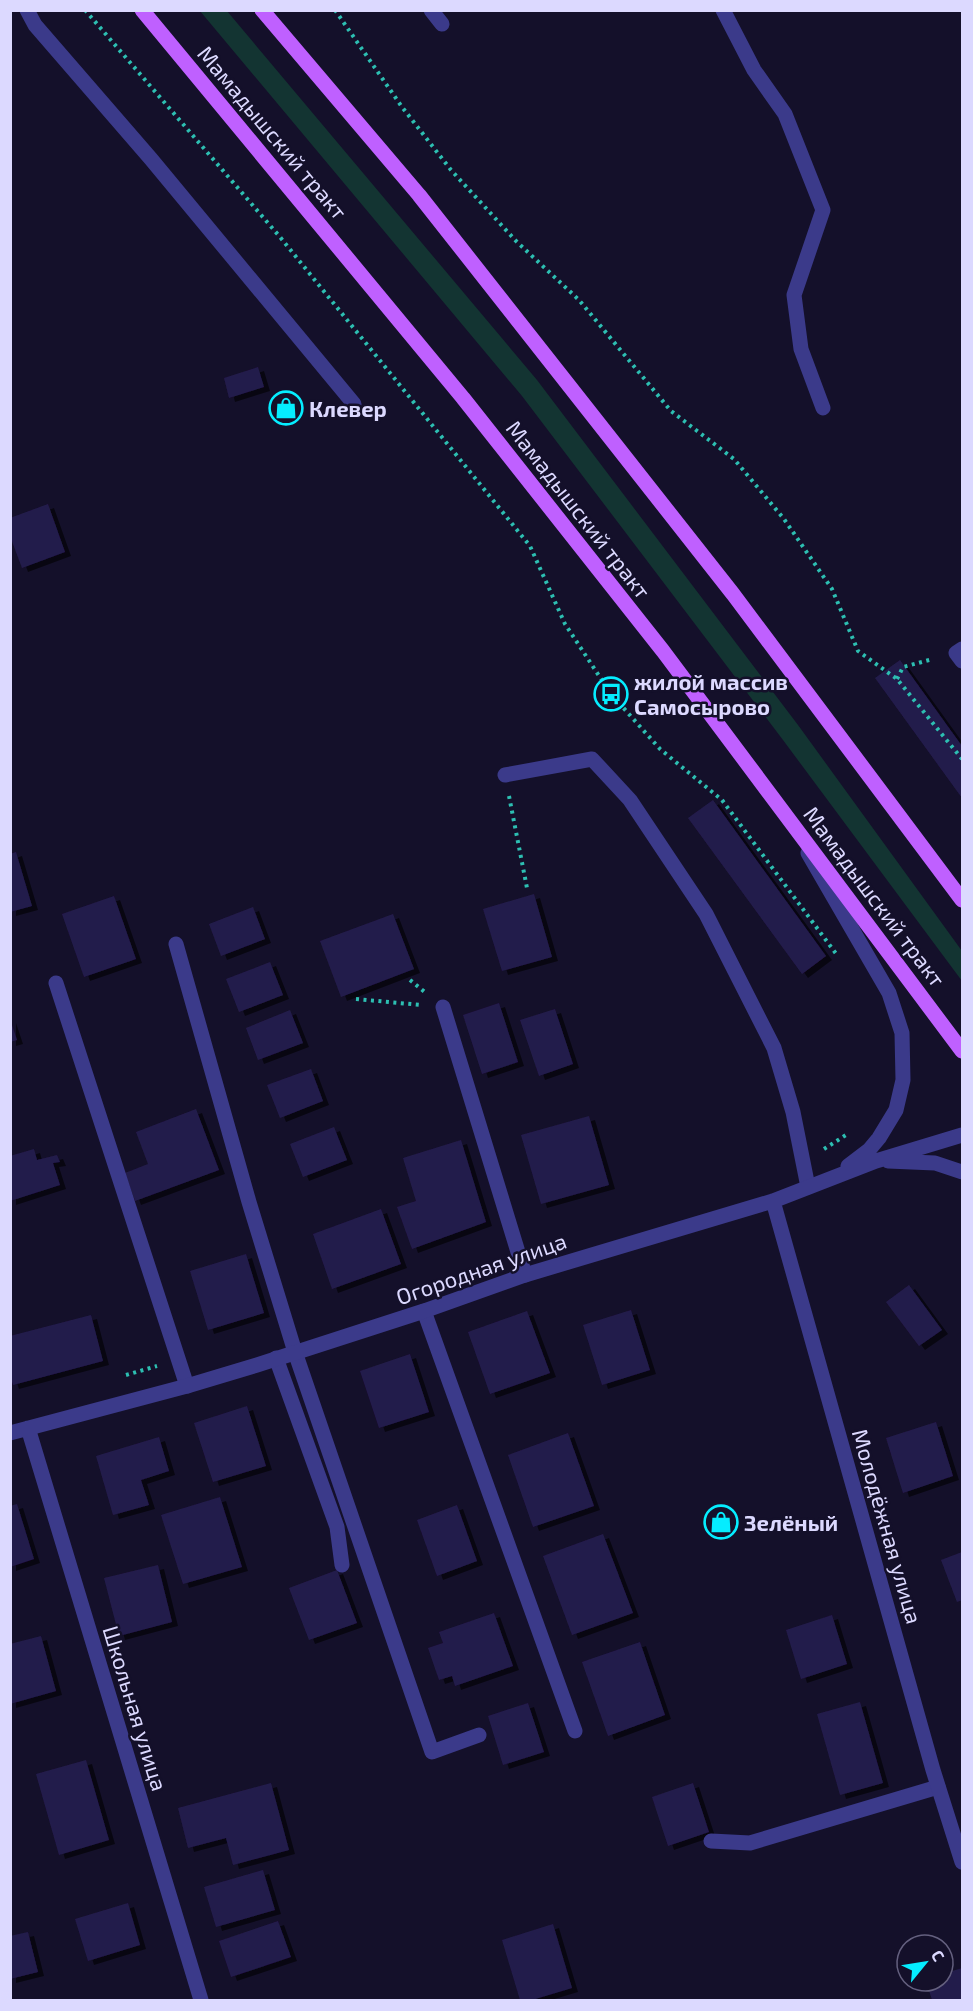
<svg xmlns="http://www.w3.org/2000/svg" width="973" height="2011" font-family="'Exo 2',sans-serif">
	<defs>
		<filter id="shadow"><feDropShadow dx="6" dy="4" stdDeviation="0" flood-color="#0009"/></filter>
	</defs>
	<rect width="100%" height="100%" fill="#14102a"/>
	<path fill="#133432" d="M200,11H227L537,380L798,725L962,951V981L783,740L522,396Z"/>
	<path fill="#241b4b" filter="url(#shadow)" d="M258,367L264,387L229,398L224,378Z
		M48,504L65,552L22,568L10,536V518Z
		M900,660L962,746V798L875,678Z
		M713,800L826,956L802,974L688,818Z
		M16,852L32,906L10,912V854Z
		M534,894L552,957L502,971L483,909Z
		M114,896L136,959L84,977L62,914Z
		M253,907L265,939L221,956L209,924Z
		M393,914L414,969L341,997L320,941Z
		M270,962L283,995L239,1012L226,979Z
		M499,1003L518,1062L482,1074L463,1015Z
		M555,1009L573,1064L539,1076L520,1020Z
		M290,1010L303,1043L258,1060L246,1028Z
		M10,1019L17,1040L10,1042Z
		M311,1069L323,1101L280,1118L267,1085Z
		M196,1109L219,1170L135,1201L125,1173L148,1164L136,1132Z
		M589,1116L609,1185L541,1204L521,1135Z
		M334,1127L347,1160L303,1177L290,1144Z
		M461,1140L486,1222L412,1249L397,1207L416,1201L403,1158Z
		M34,1149L37,1160L57,1155L60,1162L53,1163L60,1185L10,1201V1156Z
		M381,1209L401,1264L332,1289L313,1234Z
		M246,1254L264,1313L208,1330L190,1271Z
		M909,1285L942,1330L919,1346L886,1302Z
		M631,1310L650,1370L602,1385L583,1325Z
		M527,1311L550,1373L490,1394L468,1332Z
		M91,1315L103,1361L13,1385L10,1376V1336Z
		M410,1354L429,1412L379,1428L360,1371Z
		M247,1406L266,1466L213,1482L194,1423Z
		M936,1422L953,1476L903,1493L886,1438Z
		M568,1433L594,1506L533,1527L508,1455Z
		M159,1437L169,1471L141,1480L149,1505L113,1515L96,1456Z
		M220,1497L242,1567L183,1584L161,1515Z
		M17,1504L34,1559L10,1567V1506Z
		M457,1505L477,1561L437,1576L417,1520Z
		M603,1534L633,1613L572,1635L543,1556Z
		M962,1552V1600L957,1602L941,1560Z
		M158,1565L172,1622L119,1636L104,1578Z
		M337,1570L357,1623L309,1640L289,1588Z
		M494,1613L513,1666L455,1686L452,1676L439,1680L428,1648L443,1643L439,1632Z
		M832,1615L847,1664L801,1679L786,1630Z
		M41,1636L56,1691L10,1704V1644Z
		M640,1642L665,1715L608,1736L582,1662Z
		M860,1702L883,1783L840,1795L817,1714Z
		M528,1703L544,1752L503,1765L488,1716Z
		M86,1760L109,1840L59,1855L36,1774Z
		M271,1783L289,1850L233,1865L226,1838L188,1848L178,1808Z
		M693,1783L709,1832L668,1846L652,1797Z
		M263,1870L275,1910L216,1927L204,1887Z
		M128,1903L140,1945L88,1961L75,1919Z
		M278,1921L291,1957L231,1977L219,1941Z
		M553,1924L572,1988L532,2000H520L502,1940Z
		M28,1932L38,1972L10,1979V1936Z
		M962,1968V2000H932L926,1981H943V1974Z"/>
	<g fill="none" stroke-linecap="round" stroke-linejoin="round">
		<path stroke="#2dbfb2" stroke-width="4" stroke-dasharray="3 4.5" stroke-linecap="butt" d="M85,10L280,237L530,546L565,624L611,694L660,749L722,800L837,955
			M335,10L402,107L451,170L516,241L579,300L671,411L734,459L784,519L832,589L858,651L897,679L962,759
			M897,679L903,667L933,659
			M509,796L527,888
			M410,980L426,993
			M356,999L421,1005
			M824,1149L846,1135
			M126,1375L157,1366"/>
		<path stroke="#3b3a8a" stroke-width="15" d="M27,10L35,25L151,159L354,404
			M431,10L442,24
			M723,10L754,70L785,114L823,210L794,295L801,349L823,408
			M962,649L956,653L962,661
			M505,775L592,759L630,800L706,914L774,1048L793,1112L808,1187
			M176,944L249,1202L295,1352L432,1752L479,1735
			M56,983L187,1386
			M443,1007L525,1275
			M424,1311L575,1731
			M276,1358L337,1527L342,1565
			M711,1841L750,1843L938,1787"/>
		<path stroke="#3b3a8a" stroke-width="15" d="M808,853L889,993L902,1033L903,1080L896,1110L879,1138L869,1150L848,1166
			M888,1161L935,1163L962,1172
			M773,1201L933,1770L962,1862
			M28,1428L201,2000
			M10,1433L187,1386L257,1365L424,1311L525,1275L773,1201L876,1161L962,1135"/>
		<path stroke="#bf60ff" stroke-width="15" d="M142,10L463,398L663,651L962,1051
			M262,10L419,195L733,594L962,900"/>
	</g>
	<defs>
		<symbol id="shop-ring" viewBox="-11 -11 22 22"><circle r="9.5" fill="#14102a" stroke="#05edff" stroke-width="1.5"/><path d="M-5-2.5h2.3a2.7 3.5 0 0 1 5.4 0H5L5.5 6h-11ZM-1.5-2.5h3a1.5 2.3 0 0 0-3 0Z" fill="#05edff"/></symbol>
		<symbol id="bus-ring" viewBox="-11 -11 22 22"><circle r="9.5" fill="#14102a" stroke="#05edff" stroke-width="1.5"/><path d="M-5-6H5V4H4V6H2V4H-2V6H-4V4H-5ZM-3.5-4V0h7V-4ZM-3.5 1.2v1.5H-2V1.2ZM2 1.2v1.5H3.5V1.2Z" fill="#05edff"/></symbol>
	</defs>
	<g fill-rule="evenodd">
		<use href="#shop-ring" x="267" y="389" width="38" height="38"/>
		<use href="#bus-ring" x="592" y="675" width="38" height="38"/>
		<use href="#shop-ring" x="702" y="1503" width="38" height="38"/>
	</g>
	<g text-anchor="middle" dominant-baseline="central" stroke-width="5" stroke-linejoin="round" paint-order="stroke">
		<g font-size="22" fill="#dcd9ff" stroke="#14102a">
			<text transform="translate(273 132) rotate(50)">Мамадышский тракт</text>
			<text transform="translate(579 509) rotate(52)">Мамадышский тракт</text>
			<text transform="translate(875 896) rotate(53)">Мамадышский тракт</text>
			<text transform="translate(481 1268) rotate(-19)">Огородная улица</text>
			<text transform="translate(888 1526) rotate(74)">Молодёжная улица</text>
			<text transform="translate(136 1708) rotate(73)">Школьная улица</text>
		</g>
		<g font-size="22" font-weight="bold" fill="#dcd9ff" stroke="#14102a" text-anchor="start">
			<text x="309" y="408">Клевер</text>
			<text x="634" y="681">жилой массив<tspan x="634" dy="25">Самосырово</tspan></text>
			<text x="744" y="1522">Зелёный</text>
		</g>
	</g>
	<rect width="973" height="2011" fill="none" stroke="#dcd9ff" stroke-width="24"/>
	<g transform="translate(925 1963) rotate(60)"><circle r="28" fill="#14102a" stroke="#64607f" stroke-width="1.5"/>
	<path d="M0-4.5L10 22L0 15L-10 22Z" fill="#05edff"/>
	<text y="-9" font-size="16" font-weight="bold" text-anchor="middle" fill="#dcd9ff">С</text>
	</g>
</svg>
